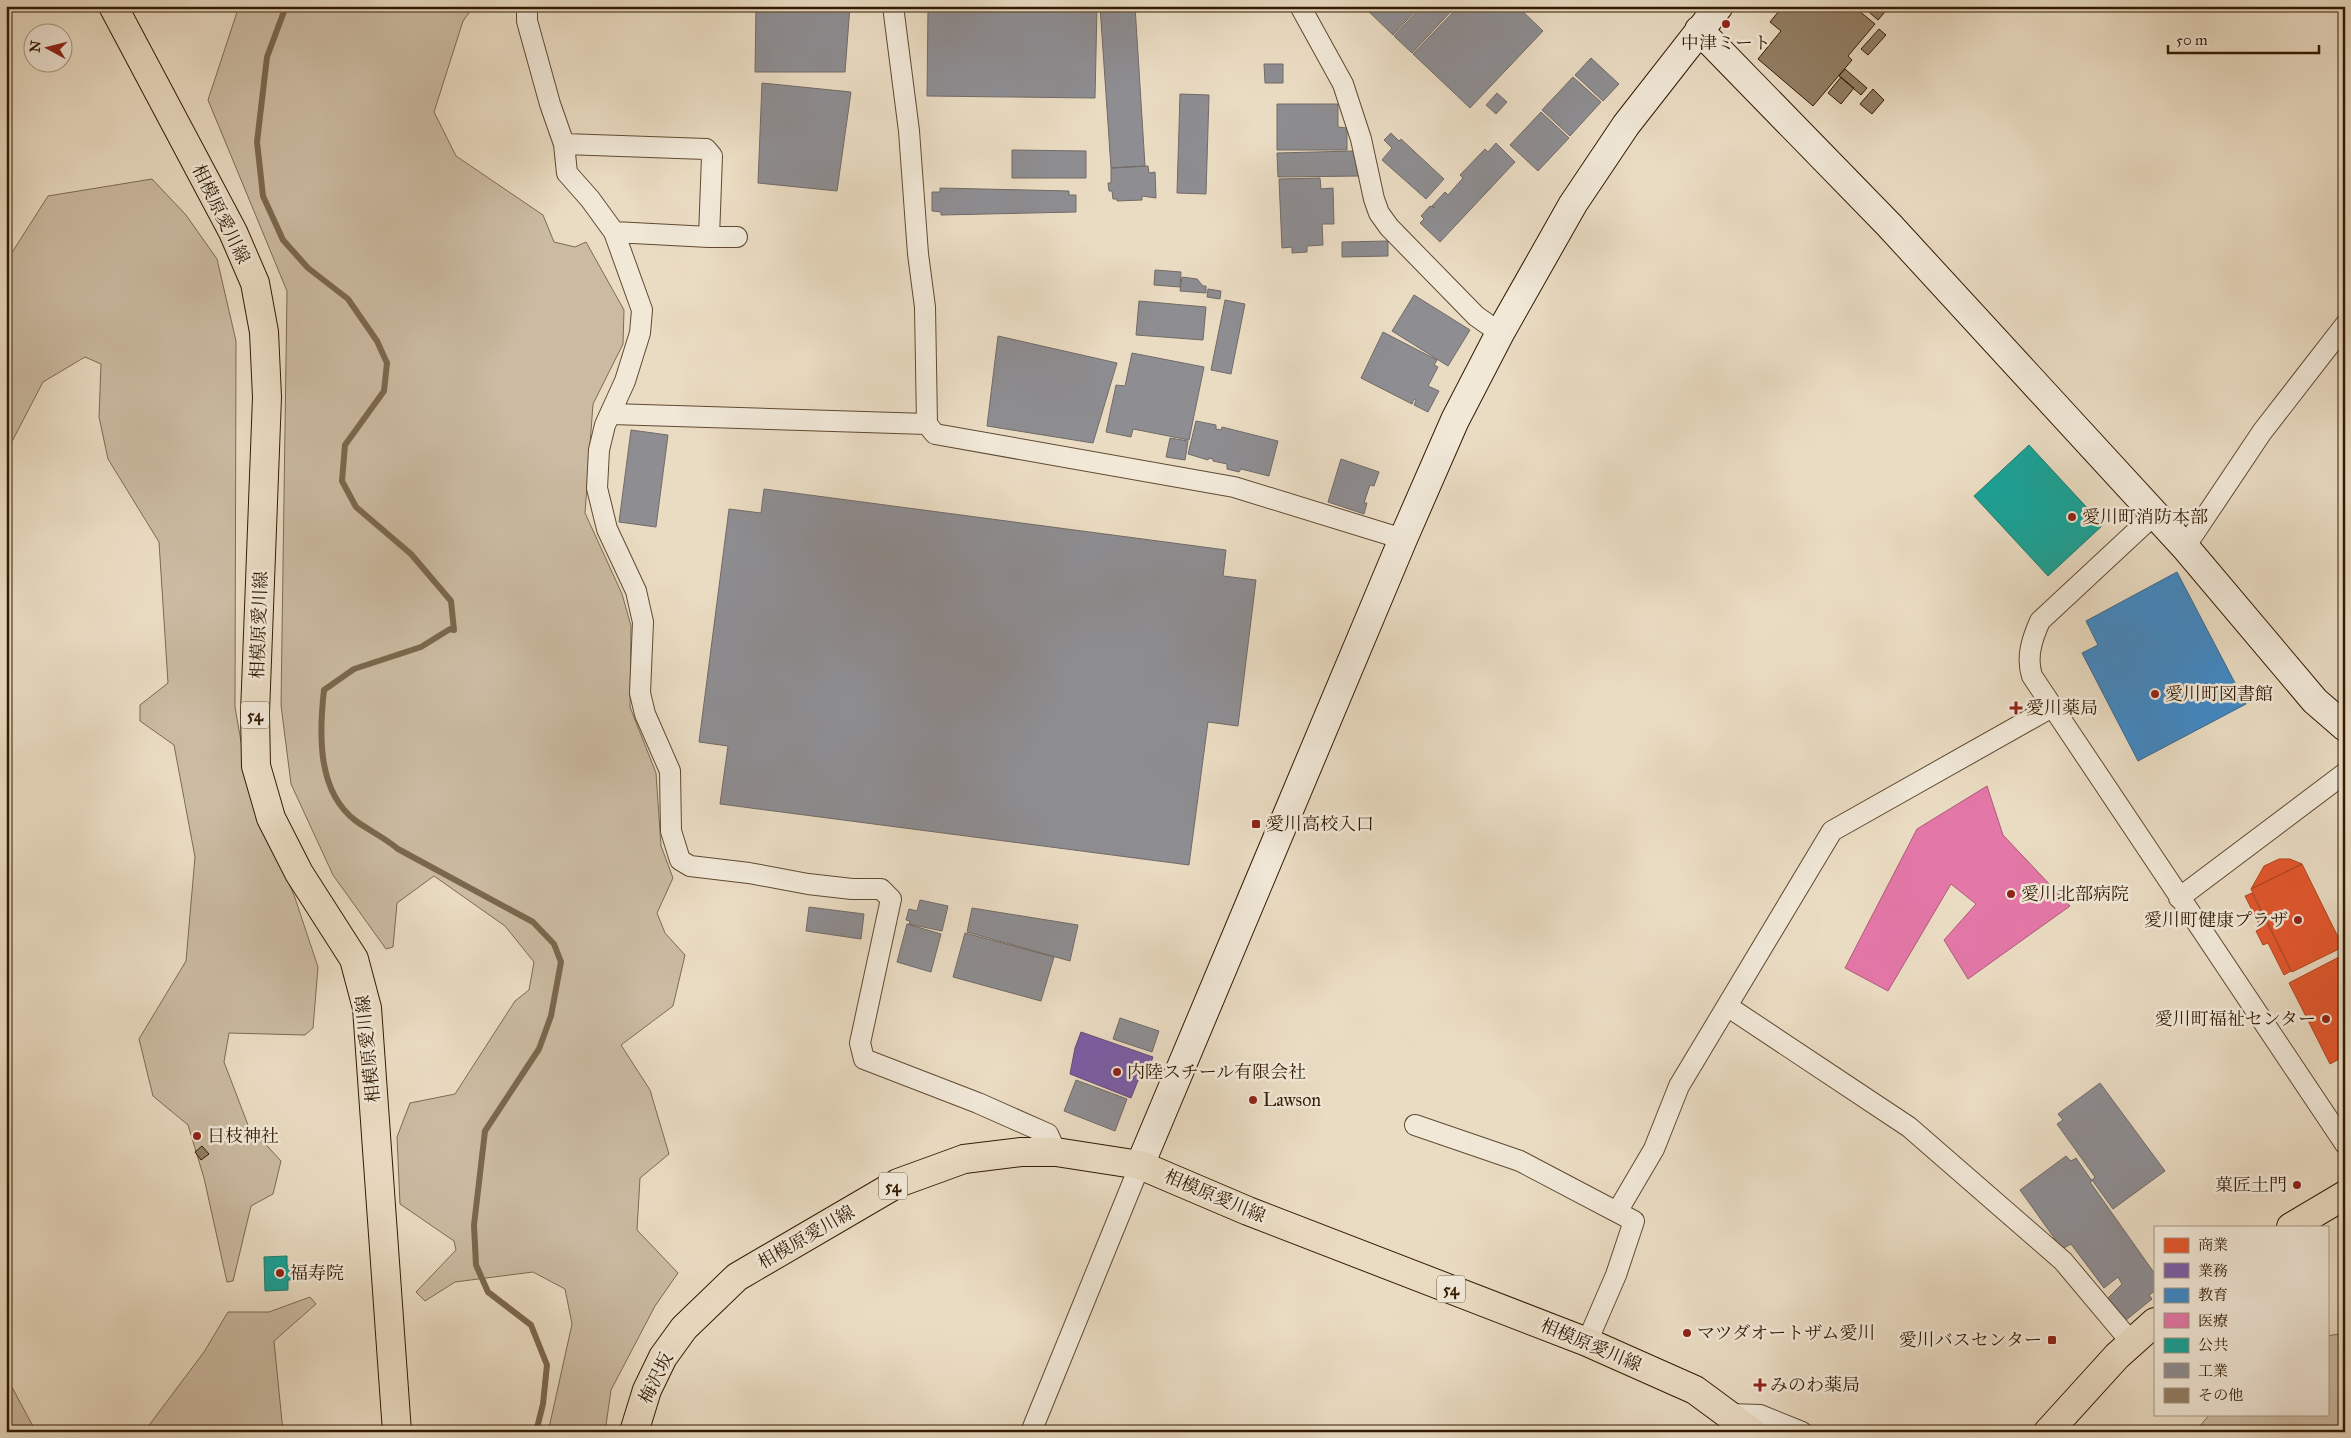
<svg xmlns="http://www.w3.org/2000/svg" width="2351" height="1438" font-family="'IM FELL Great Primer','Noto Serif JP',serif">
	<rect width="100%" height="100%" fill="#eadcc3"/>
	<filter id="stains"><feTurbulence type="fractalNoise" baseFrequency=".004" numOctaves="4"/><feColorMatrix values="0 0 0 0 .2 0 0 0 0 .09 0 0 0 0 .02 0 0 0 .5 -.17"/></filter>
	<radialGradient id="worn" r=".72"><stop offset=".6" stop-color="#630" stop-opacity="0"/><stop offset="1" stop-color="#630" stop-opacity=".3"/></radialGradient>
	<path fill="#cbbba2" stroke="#7e6a51" d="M239,6H474L463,21L434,112L456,156L543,215L554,242L575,247L586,242L624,310L623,344L593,404L585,513L622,594L631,626L630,707L656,773L661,846L673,878L657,913L665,933L685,955L673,1006L621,1045L650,1090L669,1154L640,1178L637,1230L678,1273L655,1306L611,1390L605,1432H535L549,1428L572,1324L565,1289L533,1272L455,1282L425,1301L416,1292L456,1250L454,1241L400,1204L397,1137L410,1103L455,1094L515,1001L529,990L534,962L505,926L434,876L397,903L393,947L386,949L333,875L291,784L281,705L287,291L208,100Z
		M152,179L186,215L217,259L236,341L235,707L251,799L294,895L318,967L313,1028L305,1035L229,1033L224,1062L248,1125L281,1161L273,1194L251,1206L233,1281L227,1282L204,1178L188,1125L153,1096L139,1039L186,961L195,857L174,745L140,721V705L168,683L159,542L108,459L99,417L101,364L85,357L43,382L6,453V262L48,196Z
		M310,1297L316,1304L274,1341L283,1432H144L204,1352L228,1312H269Z
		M2345,1333V1432H2195L2210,1414H2327V1336Z
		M6,1376L36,1432H6Z"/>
	<path fill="#e4572e" stroke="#af4520" d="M2279,859H2290L2302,864L2251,889L2264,866Z
		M2302,864L2343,947L2292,972L2251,889Z
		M2252,893L2291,971L2284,975L2268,943L2263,945L2256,931L2261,928L2245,896Z
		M2341,956L2345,963V1056L2330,1064L2289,983Z"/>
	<path fill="#7b5ea7" stroke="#654a75" d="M1081,1032L1153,1057L1148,1070L1143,1068L1131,1098L1070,1074L1075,1048Z"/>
	<path fill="#3f88c5" stroke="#3b678a" d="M2177,572L2246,704L2138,761L2082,653L2098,645L2086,621Z"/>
	<path fill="#e377a8" stroke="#ae5b76" d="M1987,786L2003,835L2070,906L1968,979L1944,940L1976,904L1951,884L1888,991L1845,968L1917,829Z"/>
	<path fill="#17a398" stroke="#1f7a6a" d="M2029,445L2103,525L2048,576L1974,496Z
		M287,1256V1266H295L296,1280H288V1290L265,1291L264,1257Z"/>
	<path fill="#8d8d92" stroke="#726a66" d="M756,6H850L845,72H755Z
		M928,6H1097L1095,98L927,96Z
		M1100,6H1135L1145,166L1111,168Z
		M1363,6H1420L1393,35Z
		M1422,6H1456L1412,53L1394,36Z
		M1459,6H1517L1543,31L1470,108L1413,54Z
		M1591,58L1619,84L1603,101L1575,75Z
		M1264,64H1283V83H1265Z
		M1573,77L1601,102L1570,136L1542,110Z
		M762,83L851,92L837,191L758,183Z
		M1497,93L1507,102L1496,114L1486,105Z
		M1180,94L1209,95L1206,194L1177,193Z
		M1277,104H1338V127L1347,128V150H1277Z
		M1541,112L1569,138L1538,171L1510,145Z
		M1391,133L1399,141L1401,139L1444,179L1426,199L1382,160L1392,148L1384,140Z
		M1496,143L1515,162L1440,242L1420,223L1424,219L1421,216L1430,206L1435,208L1432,206L1445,192L1448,195L1463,178L1460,175L1485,149L1488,152Z
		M1012,150L1086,151V178H1012Z
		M1354,151L1360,176L1278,177L1277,153Z
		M1148,166L1149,173L1155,172L1156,198L1142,196V200L1117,201V199H1113L1112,191H1109L1108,183H1111V168Z
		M1320,178L1321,189L1333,188L1334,224H1322L1323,245L1307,246V252L1292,253V247L1282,248L1279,179Z
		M940,188L1069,191V195H1076V212L941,215V212L932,211V192H940Z
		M1388,241V256L1342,257V242Z
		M1155,270L1181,272L1180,287L1154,285Z
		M1182,277L1197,279L1203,286H1206V293L1180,291Z
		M1208,289L1221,291L1220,299L1207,297Z
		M1414,295L1470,330L1448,366L1392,331Z
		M1225,300L1245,304L1231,374L1211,370Z
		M1139,301L1206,307L1203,340L1136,335Z
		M1383,332L1437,360L1434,365L1438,367L1428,386L1439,391L1428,412L1414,405L1416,400L1414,399L1412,404L1361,378Z
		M998,336L1117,363L1093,443L987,426Z
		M1132,353L1204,367L1189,440L1133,429L1131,437L1106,432L1116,385L1125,386Z
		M1196,421L1216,425V429L1221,430L1222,427L1278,441L1269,476L1241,469L1239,472L1227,469V464L1213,461V459L1209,458L1208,460L1188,454Z
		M631,430L668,435L656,527L619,522Z
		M1170,438L1188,441L1185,460L1166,457Z
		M1341,459L1379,472L1374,486L1370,485L1364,503H1367L1364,514L1328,502Z
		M764,489L1226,550L1223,576L1256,580L1238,726L1208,722L1189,865L720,804L728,746L699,742L729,509L761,513Z
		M920,900L948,906L942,931L909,924L910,921L906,920L909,909L917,911Z
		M809,907L864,914L861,939L806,931Z
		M972,908L1078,925L1070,961L967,932Z
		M907,924L941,934L931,972L897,962Z
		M965,933L1054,957L1041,1001L953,977Z
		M1120,1018L1159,1031L1152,1052L1113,1039Z
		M1076,1080L1127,1099L1115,1131L1064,1111Z
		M2100,1083L2165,1171L2113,1209L2092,1180L2095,1177L2057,1124L2063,1120L2058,1114Z
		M2066,1156L2071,1161L2076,1158L2092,1181L2090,1182L2155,1274V1291L2149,1295L2152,1299L2126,1320L2108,1298L2122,1284L2118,1277L2104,1288L2071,1244L2062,1249L2020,1190Z"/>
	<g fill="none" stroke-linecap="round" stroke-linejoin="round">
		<path stroke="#7b674d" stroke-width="6" d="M286,6L267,57L257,142L263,196L283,240L308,268L348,299L377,341L387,363L384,391L345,445L342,481L356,507L411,554L451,601L454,630L450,629L421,647L354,669L324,690C319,734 317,792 356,821C370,831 385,838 398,849L533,922L554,944L561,962L551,1016L539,1049L485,1131L474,1225L476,1265L488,1292L531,1325L547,1365L543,1404L536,1432"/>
	</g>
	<path fill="#927f65" stroke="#321a00" d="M1777,6H1853L1875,24L1848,56L1852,60L1813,106L1758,59L1781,31L1770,22L1779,11Z
		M1862,6H1890L1878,20Z
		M1879,29L1886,35L1868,55L1861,49Z
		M1845,69L1867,88L1861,95L1839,76Z
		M1841,77L1854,88L1841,104L1828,93Z
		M1873,89L1884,100L1872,114L1860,104Z
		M202,1146L209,1154L201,1160L195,1152Z"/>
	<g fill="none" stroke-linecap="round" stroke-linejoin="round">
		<defs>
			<path id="street" d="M527,6V21L550,104L564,144L567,173L590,199L614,232L642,310L640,333L625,381L605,425L599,450L597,488L607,529L636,591L643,622L640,693L645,714L670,771L671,831L680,860L690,866L749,873L808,884L852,889H881L891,899L860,1043L864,1059L978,1103L1048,1134L1056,1152
				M893,6L909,131L918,254L925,307L927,424L935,434L1234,487L1403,539
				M1300,6L1343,84L1361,139L1374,199L1379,213L1389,227L1476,316L1500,333
				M564,144L706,149L712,156L709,237L614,232
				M709,237H737
				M611,414L927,424
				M2155,514L2040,621C2032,639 2026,657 2032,676L2345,1144
				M2185,547L2262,432L2345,325
				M2179,898L2345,773
				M1727,1006L1909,1127L2063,1261L2131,1342
				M1415,1125L1520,1161L1634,1221L1616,1275L1587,1342
				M1617,1212L1654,1149L1679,1086L1832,831L2052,707
				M1730,1414L1760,1415L1802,1432
				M1031,1432L1140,1165"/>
			<path id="secondary" d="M1699,30L1889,225L2185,547L2315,701L2345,727
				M1140,1165L1403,539L1455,420L1500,333L1573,204L1626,125L1719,6"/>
			<path id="primary" d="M113,6L233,232L255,283L264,332L267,397L255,713L256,766L271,818L299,873L354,959L367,1008L397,1432
				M2291,1227L2345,1195
				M634,1432L647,1390L663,1357L684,1328L737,1277L898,1183L964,1159L1021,1152H1056L1140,1165L1248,1211L1587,1342L1695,1390L1752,1432
				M2048,1432L2117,1356L2155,1322"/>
		</defs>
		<use href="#street" stroke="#604a31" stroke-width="22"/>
		<use href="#secondary" stroke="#321a00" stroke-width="30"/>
		<use href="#primary" stroke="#321a00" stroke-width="30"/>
		<use href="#street" stroke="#f1e8d8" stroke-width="20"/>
		<use href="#secondary" stroke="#f1e8d8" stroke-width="28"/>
		<use href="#primary" stroke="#eadcc3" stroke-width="28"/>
	</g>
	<g fill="#8f2418" stroke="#f1e8d8" stroke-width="2">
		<circle cx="1726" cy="24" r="5"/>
		<circle cx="2072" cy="517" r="5"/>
		<circle cx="2155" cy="694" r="5"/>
		<path d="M2013.5 700.5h5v5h5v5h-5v5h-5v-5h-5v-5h5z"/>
		<rect x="1251" y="819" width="10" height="10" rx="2.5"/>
		<circle cx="2011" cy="894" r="5"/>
		<circle cx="2298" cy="920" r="5"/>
		<circle cx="2326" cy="1019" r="5"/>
		<circle cx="1117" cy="1072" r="5"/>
		<circle cx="1253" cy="1100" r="5"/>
		<circle cx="197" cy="1136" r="5"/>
		<circle cx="2297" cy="1185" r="5"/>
		<circle cx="280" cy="1273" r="5"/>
		<circle cx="1687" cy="1333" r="5"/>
		<rect x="2047" y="1335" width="10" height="10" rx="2.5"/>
		<path d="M1757.5 1377.5h5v5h5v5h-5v5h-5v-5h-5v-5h5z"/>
	</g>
	<g text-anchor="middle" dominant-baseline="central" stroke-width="5" stroke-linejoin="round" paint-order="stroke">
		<g fill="#f1e8d8" stroke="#6b5841" stroke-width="1">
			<rect x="241" y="701.5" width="28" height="27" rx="4"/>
			<rect x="879" y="1172.5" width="28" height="27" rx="4"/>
			<rect x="1437" y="1275.5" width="28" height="27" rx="4"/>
		</g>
		<g font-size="16" font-weight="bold" fill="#321a00">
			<text x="255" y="715">54</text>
			<text x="893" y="1186">54</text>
			<text x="1451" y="1289">54</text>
		</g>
		<g font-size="18" fill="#321a00" stroke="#f1e8d8" text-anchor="start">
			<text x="1726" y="43" text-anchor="middle">中津ミート</text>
			<text x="2082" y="517">愛川町消防本部</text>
			<text x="2165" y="694">愛川町図書館</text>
			<text x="2026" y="708">愛川薬局</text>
			<text x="1266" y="824">愛川高校入口</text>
			<text x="2021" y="894">愛川北部病院</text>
			<text x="2288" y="920" text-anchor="end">愛川町健康プラザ</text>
			<text x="2316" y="1019" text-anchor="end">愛川町福祉センター</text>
			<text x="1127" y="1072">内陸スチール有限会社</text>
			<text x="1263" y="1100">Lawson</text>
			<text x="207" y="1136">日枝神社</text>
			<text x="2287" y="1185" text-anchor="end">菓匠土門</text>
			<text x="290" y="1273">福寿院</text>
			<text x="1697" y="1333">マツダオートザム愛川</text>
			<text x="2042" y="1340" text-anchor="end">愛川バスセンター</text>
			<text x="1770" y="1385">みのわ薬局</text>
		</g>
		<g font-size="18" fill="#321a00" stroke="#f1e8d8">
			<text transform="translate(221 214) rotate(64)">相模原愛川線</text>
			<text transform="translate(259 625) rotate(-88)">相模原愛川線</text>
			<text transform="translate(368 1049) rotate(-96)">相模原愛川線</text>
			<text transform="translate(1215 1196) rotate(23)">相模原愛川線</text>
			<text transform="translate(806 1237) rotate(-30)">相模原愛川線</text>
			<text transform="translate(1591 1345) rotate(23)">相模原愛川線</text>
			<text transform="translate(656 1378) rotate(-64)">梅沢坂</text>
		</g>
	</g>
	<rect width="2351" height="1438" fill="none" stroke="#eadcc3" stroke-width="25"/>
	<rect x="8" y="8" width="2336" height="1423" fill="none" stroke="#321a00" stroke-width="2.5"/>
	<rect x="12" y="12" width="2326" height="1413" fill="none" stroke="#321a00"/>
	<rect x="2154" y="1226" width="175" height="190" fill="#f1e8d8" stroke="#a59682"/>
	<rect x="2164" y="1238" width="25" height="15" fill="#e4572e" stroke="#a59682"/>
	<text x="2198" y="1250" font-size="15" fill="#321a00">商業</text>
	<rect x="2164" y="1263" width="25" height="15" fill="#7b5ea7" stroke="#a59682"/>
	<text x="2198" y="1276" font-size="15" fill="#321a00">業務</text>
	<rect x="2164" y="1288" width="25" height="15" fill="#3f88c5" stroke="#a59682"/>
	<text x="2198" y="1300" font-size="15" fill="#321a00">教育</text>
	<rect x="2164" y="1313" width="25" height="15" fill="#e377a8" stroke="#a59682"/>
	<text x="2198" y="1326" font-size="15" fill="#321a00">医療</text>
	<rect x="2164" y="1338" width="25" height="15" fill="#17a398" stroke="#a59682"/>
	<text x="2198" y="1350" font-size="15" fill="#321a00">公共</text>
	<rect x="2164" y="1363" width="25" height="15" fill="#8d8d92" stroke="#a59682"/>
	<text x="2198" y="1376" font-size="15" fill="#321a00">工業</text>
	<rect x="2164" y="1388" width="25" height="15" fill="#927f65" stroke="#a59682"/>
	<text x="2198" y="1400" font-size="15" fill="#321a00">その他</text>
	<g transform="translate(48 48) rotate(277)"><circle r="24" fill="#f1e8d8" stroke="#a59682"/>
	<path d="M0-4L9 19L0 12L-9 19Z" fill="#8f2418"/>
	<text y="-8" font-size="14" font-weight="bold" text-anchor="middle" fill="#321a00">N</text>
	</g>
	<path d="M2168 45v8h151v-8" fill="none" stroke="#321a00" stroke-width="2.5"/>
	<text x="2176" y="45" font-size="15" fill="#321a00" stroke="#f1e8d8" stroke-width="4" paint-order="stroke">50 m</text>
	<rect width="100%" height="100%" filter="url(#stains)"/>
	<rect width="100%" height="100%" fill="url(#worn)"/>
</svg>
